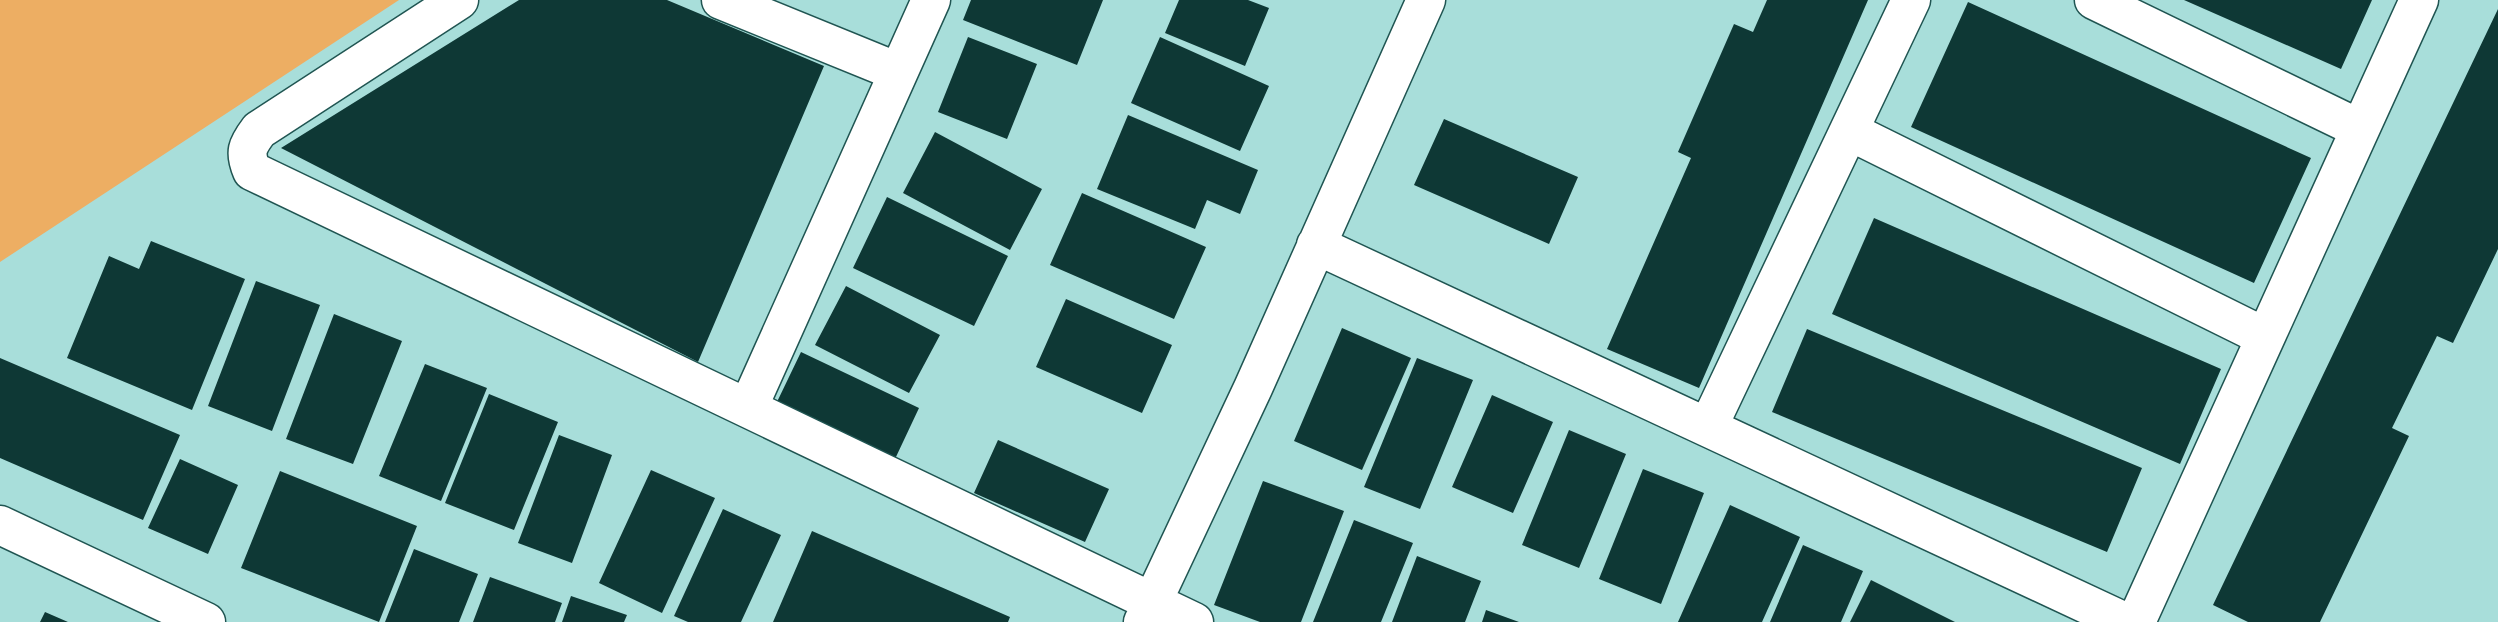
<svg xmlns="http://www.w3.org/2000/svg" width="2498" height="622" font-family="Montserrat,sans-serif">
	<rect width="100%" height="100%" fill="#a8deda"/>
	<path fill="#edae63" d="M0,0H399L0,262Z"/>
	<path fill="#0e3835" d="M519,0H667L824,66L698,362L281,148Z
		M971,0H1103L1077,65L963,20Z
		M1179,0H1248L1269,8L1245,66L1165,33Z
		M1767,0H1868L1699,388L1607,349L1691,158L1678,152L1734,24L1753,32Z
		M2184,0H2372L2341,69Z
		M1968,2L2311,158L2254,283L1911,127Z
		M2498,9V249L2453,343L2437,336L2392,428L2409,436L2320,622H2248L2213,605Z
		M968,37L1037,64L1007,139L938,112Z
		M1160,37L1269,86L1240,151L1131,103Z
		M1128,115L1258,170L1240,214L1207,200L1195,229L1097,189Z
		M1444,119L1578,177L1549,244L1414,185Z
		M935,132L1042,189L1010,250L903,193Z
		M1082,193L1206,247L1174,319L1050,265Z
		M887,197L1008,256L974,326L853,268Z
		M1874,218L2221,369L2180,464L1832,314Z
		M151,241L245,279L192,410L67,358L109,256L139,269Z
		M256,281L320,305L272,431L208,406Z
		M846,286L940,335L909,393L815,345Z
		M1066,299L1172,345L1142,413L1036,367Z
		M334,314L402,341L353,464L286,439Z
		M1342,328L1411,358L1362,470L1294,441Z
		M1807,329L2142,468L2107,552L1772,412Z
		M801,352L919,408L895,459L776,404Z
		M0,358L180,435L143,520L0,458Z
		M1417,358L1473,380L1420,509L1364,487Z
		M425,364L487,388L441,501L379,476Z
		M489,394L558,422L514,530L445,503Z
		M1492,395L1553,422L1513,513L1452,487Z
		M1569,430L1626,454L1579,568L1522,545Z
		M559,435L612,455L572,563L518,543Z
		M998,440L1109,489L1085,542L974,493Z
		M180,459L238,485L208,554L148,528Z
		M1643,469L1704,493L1661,604L1599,579Z
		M651,470L715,498L662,613L599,583Z
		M280,471L417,526L379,622L241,568Z
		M1263,481L1344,511L1301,622H1260L1214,605Z
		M1730,505L1800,537L1762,622H1678Z
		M723,509L781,535L741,622H688L674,616Z
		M1354,520L1413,543L1381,622H1313Z
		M812,531L1010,617L1008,622H773Z
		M1803,545L1863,571L1841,622H1770Z
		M414,549L478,574L459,622H385Z
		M1417,556L1481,581L1465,622H1392Z
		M490,577L562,603L555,622H473Z
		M1871,580L1955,622H1850Z
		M571,596L627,615L624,622H562Z
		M1486,610L1519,622H1482Z
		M45,612L68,622H40Z"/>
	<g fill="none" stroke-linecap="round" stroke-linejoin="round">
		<defs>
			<path id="minor" d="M459,0L259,130C247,146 244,152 252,171L1194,622
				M721,0L898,72
				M2094,0L2360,129
				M1849,131L2265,337
				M1316,245L2125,622
				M748,408L931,0
				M1708,427L1911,0
				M0,525L206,622
				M1143,622L1253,388L1426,0
				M2136,622L2419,0"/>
		</defs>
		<use href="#minor" stroke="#205552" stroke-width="41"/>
		<use href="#minor" stroke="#fff" stroke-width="38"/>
	</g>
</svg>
